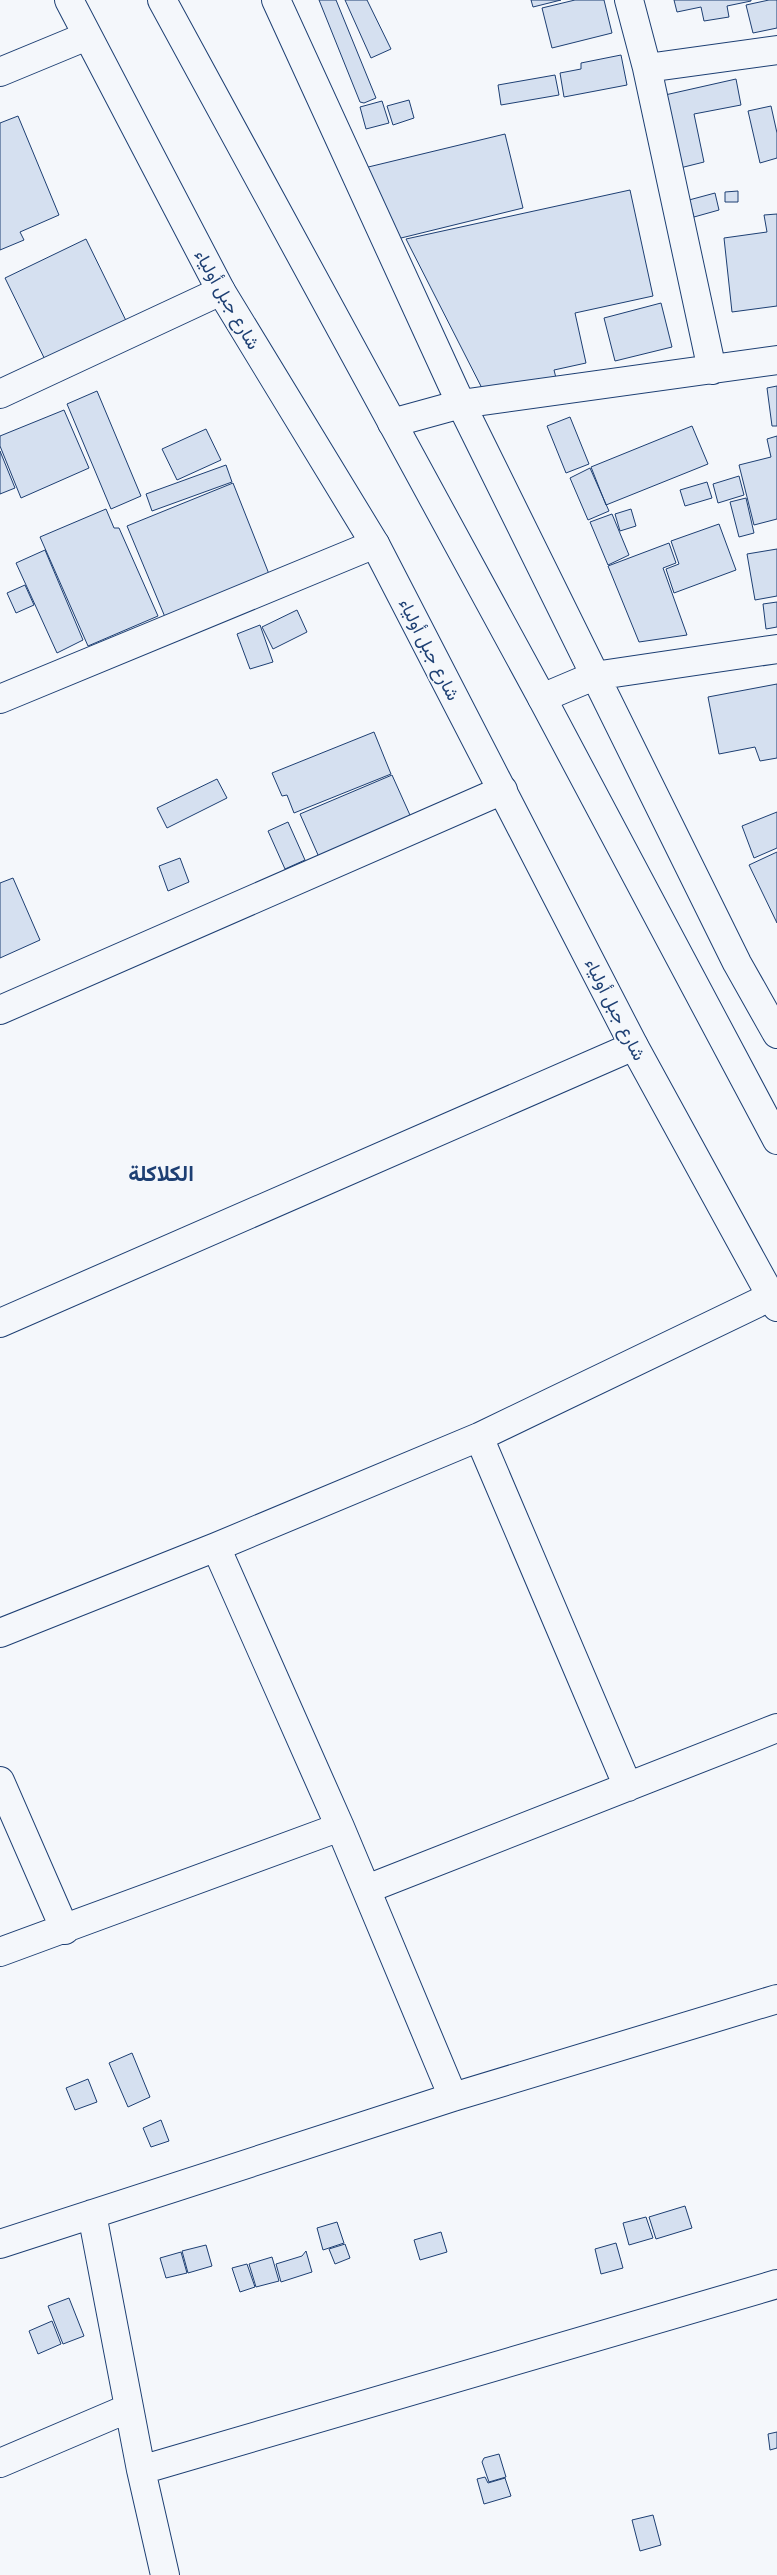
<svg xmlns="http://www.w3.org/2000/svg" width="777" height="2575" font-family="Lato,Vazirmatn,sans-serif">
	<rect width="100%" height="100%" fill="#f4f7fb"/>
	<path fill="#d5e0f0" stroke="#1d3f73" d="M319,0H336L376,98L364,103L360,102Z
		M345,0H367L391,49L371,58Z
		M531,0H561L533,7Z
		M575,0H604L612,33L552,48L542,8Z
		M674,0H751V1L727,6L729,17L704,21L701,7L677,12Z
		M769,0H777V28L753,33L746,5Z
		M621,55L627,85L564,97L560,73L581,69V63Z
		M555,75L559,95L501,105L498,85Z
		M736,79L741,105L694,114L704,162L680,168L665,95Z
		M409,100L414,118L393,125L387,106Z
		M382,101L389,123L366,129L360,107Z
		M771,106L777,133V158L760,163L748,111Z
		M18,116L59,215L20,232L24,240L0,250V123Z
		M505,134L523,208L397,239L360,169Z
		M630,190L653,296L575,313L586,363L554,370L557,382L487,398L406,239Z
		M738,191V202H725V192Z
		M715,193L719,210L694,217L689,200Z
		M777,214V306L732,312L724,238L767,232L764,215Z
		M86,239L134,337L53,376L5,278Z
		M661,303L672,347L615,361L604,318Z
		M777,386V426H772L767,388Z
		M97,391L141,496L111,509L67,404Z
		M64,410L89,468L21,498L0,446V436Z
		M570,417L589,464L566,473L547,426Z
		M692,426L708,464L606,505L591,467Z
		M206,429L221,460L177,480L162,449Z
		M777,436V519L754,525L739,465L771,457L767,439Z
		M0,451L15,488L0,494Z
		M226,465L232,482L152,511L146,494Z
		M590,468L609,511L588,520L570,478Z
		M739,476L744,495L718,503L713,484Z
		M707,482L712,498L685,506L680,490Z
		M233,483L269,574L165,617L127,526Z
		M746,498L754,533L739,537L730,502Z
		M106,509L114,528H119L158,616L88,646L40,537Z
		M631,509L636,526L620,531L615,514Z
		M612,514L629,555L608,565L590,522Z
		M719,524L736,570L674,593L666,569L679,564L671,541Z
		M669,543L676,563L663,568L687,635L639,642L608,566Z
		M777,549V596L755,600L747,554Z
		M45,550L83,640L57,653L16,563Z
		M25,585L34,605L16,613L7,593Z
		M777,602V627L766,629L763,604Z
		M297,610L307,632L273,649L262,627Z
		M260,625L273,662L250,669L237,634Z
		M777,684V758L760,761L755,747L719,754L708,697Z
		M374,732L391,774L294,813L287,795L282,796L272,773Z
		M392,775L414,824L322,864L300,814Z
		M217,779L227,798L167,828L157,808Z
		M777,812V848L754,858L742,826Z
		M288,822L305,860L285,869L268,831Z
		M777,852V923L749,865Z
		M180,858L189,882L168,891L159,866Z
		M13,878L40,940L0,958V883Z
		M132,2053L150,2097L128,2107L109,2063Z
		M88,2079L97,2102L75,2110L66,2088Z
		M161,2120L169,2141L151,2147L143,2128Z
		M685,2206L692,2228L656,2239L649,2217Z
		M646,2217L653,2238L629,2245L623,2223Z
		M337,2222L344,2243L323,2250L317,2228Z
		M441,2232L447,2252L420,2260L414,2240Z
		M616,2243L623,2268L601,2274L595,2249Z
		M345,2244L350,2258L335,2264L329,2249Z
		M206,2245L212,2266L188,2273L182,2251Z
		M306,2251L312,2272L281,2282L276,2264L302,2256Z
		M181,2252L187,2273L166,2278L160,2258Z
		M272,2257L279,2281L256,2287L249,2264Z
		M247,2264L255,2287L240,2292L232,2268Z
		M69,2298L84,2336L63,2344L48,2306Z
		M52,2321L61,2344L38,2354L29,2331Z
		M777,2432V2448L770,2450L768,2434Z
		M499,2454L506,2477L489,2482L482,2462L484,2458Z
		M485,2477L488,2483L505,2478L511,2496L484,2504L477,2479Z
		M653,2515L661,2545L640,2551L632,2520Z"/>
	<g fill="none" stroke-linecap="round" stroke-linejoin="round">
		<defs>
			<path id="minor" d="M276,0L461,404L737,963L777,1034
				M629,0L647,68L712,370
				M647,68L777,50
				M0,72L87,36
				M0,394L221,291
				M392,423L461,404L777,360
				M542,698L594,676L777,649
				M0,699L375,544
				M0,1010L503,790
				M0,1323L634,1046
				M479,1437L628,1787
				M216,1547L340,1827L453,2097
				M0,1633L216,1547L479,1437L772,1296
				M0,1781L65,1930
				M367,1889L777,1728
				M0,1952L340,1827
				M92,2214L141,2470L165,2575
				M0,2244L453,2097L777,1999
				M0,2463L129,2408
				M141,2470L777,2284"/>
			<path id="primary" d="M69,0L221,291L375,544L634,1046L777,1307
				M162,0L542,698L777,1140"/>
		</defs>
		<use href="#minor" stroke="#1d3f73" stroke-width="30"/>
		<use href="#primary" stroke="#1d3f73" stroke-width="30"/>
		<use href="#minor" stroke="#f4f7fb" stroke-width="28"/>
		<use href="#primary" stroke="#f4f7fb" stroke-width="28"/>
	</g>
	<g text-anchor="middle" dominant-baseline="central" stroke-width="4" stroke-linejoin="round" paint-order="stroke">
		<g font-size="18" fill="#1d3f73" stroke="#f4f7fb">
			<text transform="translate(228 299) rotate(60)">شارع جبل أولياء</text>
			<text transform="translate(430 649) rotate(63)">شارع جبل أولياء</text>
			<text transform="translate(616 1009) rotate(63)">شارع جبل أولياء</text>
		</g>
		<g font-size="22" font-weight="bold" fill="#1d3f73" stroke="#f4f7fb">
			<text x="161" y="1172">الكلاكلة</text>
		</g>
	</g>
</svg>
